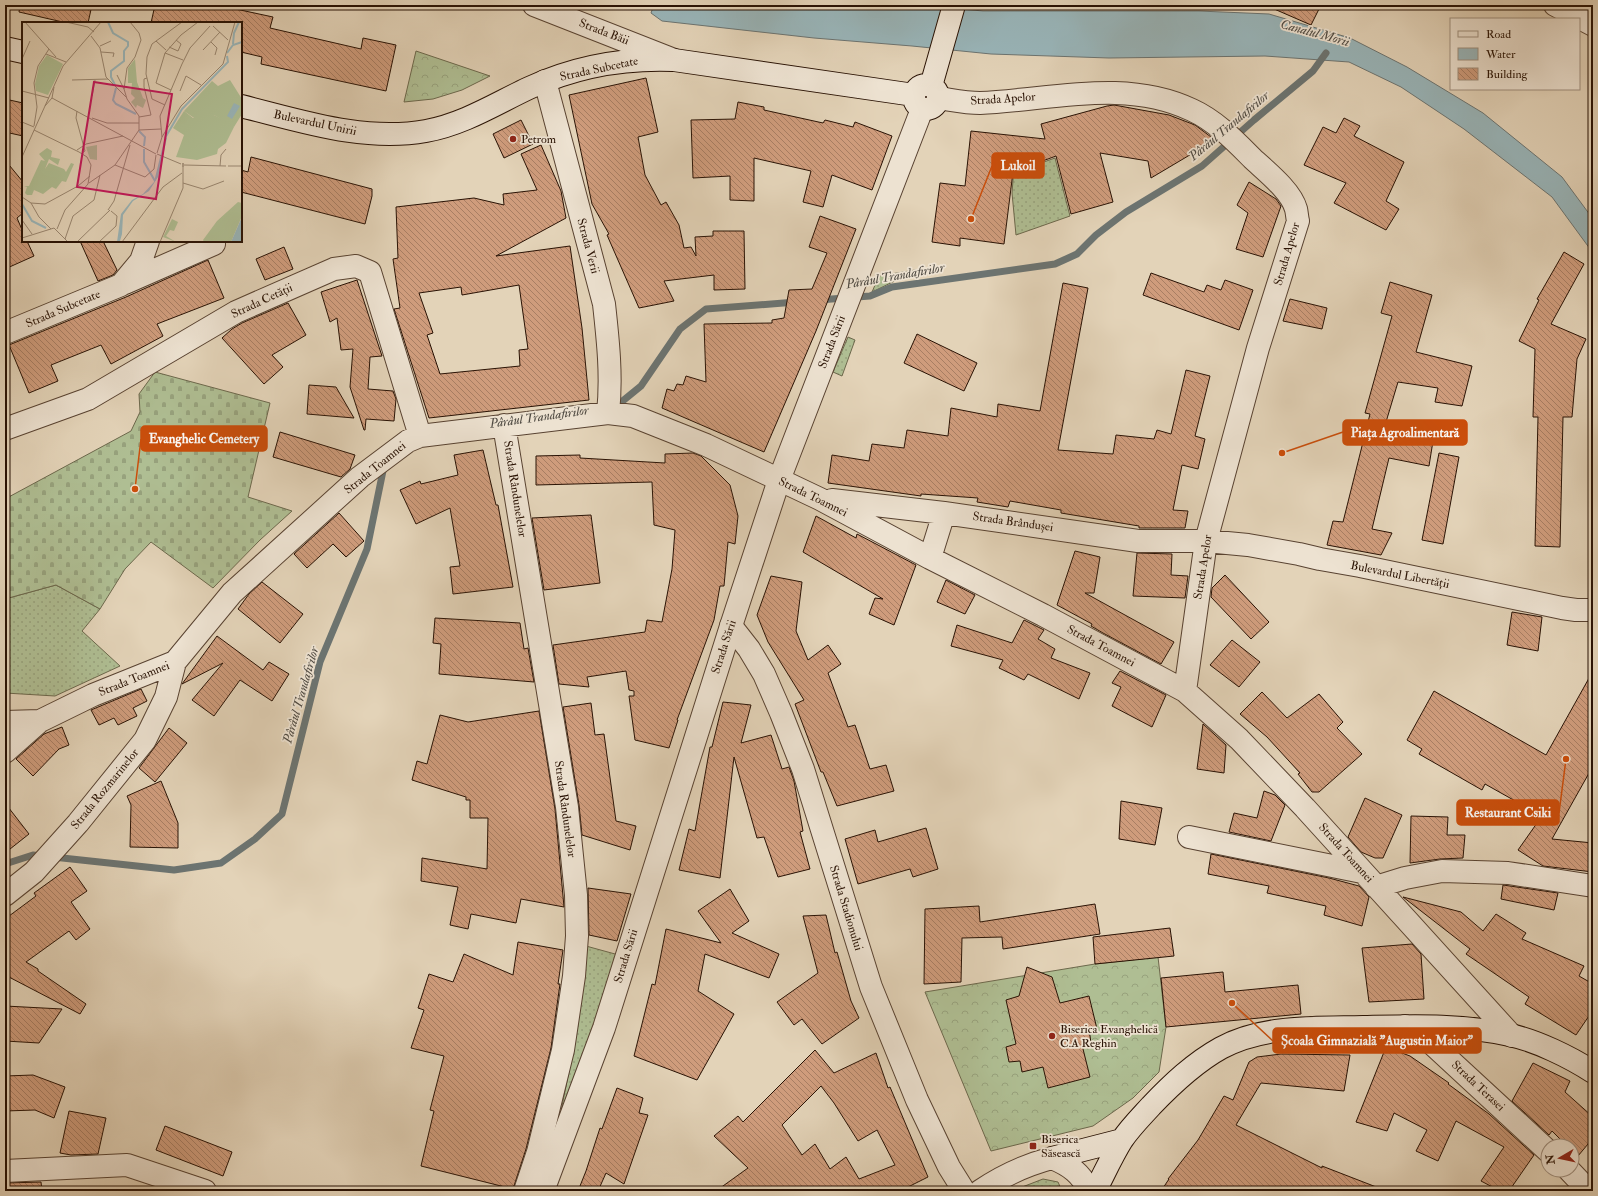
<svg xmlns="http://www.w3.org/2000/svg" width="1598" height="1196" font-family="'IM FELL Double Pica',serif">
	<defs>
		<pattern id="grass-dots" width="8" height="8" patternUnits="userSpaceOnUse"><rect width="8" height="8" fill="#afbe93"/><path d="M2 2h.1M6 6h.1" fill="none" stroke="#97a27d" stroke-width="1.8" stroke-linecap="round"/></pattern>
		<pattern id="forest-crowns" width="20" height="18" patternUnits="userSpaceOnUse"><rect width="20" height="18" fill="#afbe93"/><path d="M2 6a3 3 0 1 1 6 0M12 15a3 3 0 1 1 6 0" fill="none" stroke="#97a27d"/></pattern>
		<pattern id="cemetery-stones" width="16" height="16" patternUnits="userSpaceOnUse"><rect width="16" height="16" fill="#afbe93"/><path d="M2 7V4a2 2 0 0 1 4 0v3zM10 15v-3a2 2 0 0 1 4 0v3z" fill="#97a27d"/></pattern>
		<pattern id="building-back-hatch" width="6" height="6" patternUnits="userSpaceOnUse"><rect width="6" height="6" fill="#cf9c7c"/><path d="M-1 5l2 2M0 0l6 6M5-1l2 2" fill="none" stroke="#a87e63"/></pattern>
	</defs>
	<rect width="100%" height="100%" fill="#e3d3b8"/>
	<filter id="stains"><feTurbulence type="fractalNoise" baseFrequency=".005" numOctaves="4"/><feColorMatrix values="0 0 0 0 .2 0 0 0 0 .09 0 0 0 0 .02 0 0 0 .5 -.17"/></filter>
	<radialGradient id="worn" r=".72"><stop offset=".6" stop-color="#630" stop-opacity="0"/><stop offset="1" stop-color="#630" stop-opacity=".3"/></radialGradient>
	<path fill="url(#grass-dots)" stroke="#6c684c" d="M1055,158L1070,216L1016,235L1012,193L1014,167L1027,168Z
		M921,269L922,275L901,278L872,292L879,276Z
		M848,337L855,340L842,376L833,372Z
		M56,585L100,609L82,631L120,666L55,696L5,693V599Z
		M586,946L626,957L548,1176L573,1051Z
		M1043,1179L1058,1182L1062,1191H1016L1017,1189Z"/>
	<path fill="url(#forest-crowns)" stroke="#6c684c" d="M416,51L490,76L462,90L433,99L404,102Z
		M1158,957L1166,1027L1159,1072L1133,1098L1093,1126L991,1151L925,992L1095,964Z"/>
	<path fill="url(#cemetery-stones)" stroke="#6c684c" d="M155,372L270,403L248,497L292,511L260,540L213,588L151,542L125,569L100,609L56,585L5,599V499L131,431L140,412L139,394Z"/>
	<path fill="#99b5b9" stroke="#6c7471" d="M654,5H920L983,11H1199L1269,14L1350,38L1407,67L1483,113L1562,177L1593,219V253L1552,197L1464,129L1401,87L1349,62L1265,56L1109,58L991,54L912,46L814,38L662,21L651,13Z"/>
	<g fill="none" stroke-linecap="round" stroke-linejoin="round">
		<path stroke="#6c7471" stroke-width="7" d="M819,300L870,296L892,287L1055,264L1077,254L1096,235L1126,212L1202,166L1254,120L1313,71L1326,53
			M614,408L641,386L680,329L706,309L796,302
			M53,857L174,870L221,863L255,839L282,814L320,662L367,549L384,466
			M5,864L33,855L42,856"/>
	</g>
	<path fill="url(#building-back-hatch)" stroke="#291204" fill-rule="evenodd" d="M20,5H92L88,23H67L19,12Z
		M155,5H217L273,17L270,28L361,49L363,38L396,45L386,91L261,64L262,57L241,52V23H151Z
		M1265,5H1321L1311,25Z
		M646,78L658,132L638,137L645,175L661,205L666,202L679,225L684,248L691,247L696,256L695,237L713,236V231H744L745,289L714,290V275L664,281L674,301L639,308L607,235L609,234L592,204L569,95Z
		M5,99L23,103V136L5,132Z
		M738,102L764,107V110L823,123L825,120L853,127L855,122L892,136L872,190L832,175L823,207L803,202L811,171L754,158V201L730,200V176L693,178L691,120L735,119Z
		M1114,105L1169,115L1195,125L1215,140L1151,178L1148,161L1100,153L1113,202L1071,214L1056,156L1013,172L1004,244L960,238V246L932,242L940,183L965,186L971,131L1045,139L1041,124L1107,106Z
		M1344,118L1360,126L1354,136L1404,162L1386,201L1399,209L1386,230L1334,203L1346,183L1304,165L1323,127L1336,133Z
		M521,120L533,144L504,158L493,134Z
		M541,145L561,191L566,218L496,256L570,246L582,328L589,400L429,418L394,309L400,308L393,259L398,258L396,207L474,198L504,205L503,194L537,190L521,154ZM519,285L528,349L519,350L520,366L440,374L427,335L433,333L419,293L461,287L462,295Z
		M251,157L372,189V196L365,224L241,192V170L248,172Z
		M5,160L23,182V213L17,218L23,232V241H27L34,256L5,269Z
		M1249,182L1276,199L1281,206L1263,257L1236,249L1248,213L1237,205Z
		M820,216L856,229L816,331L764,452L662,408L667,389L674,391L677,384L683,385L686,376L706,382L704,324L772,323V320L784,318L789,290L812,289L827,253L809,247Z
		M80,241H103L117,270L113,275L98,281Z
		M284,247L293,269L265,280L256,259Z
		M1564,252L1584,264L1551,324L1586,339L1577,359L1572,417H1563L1560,547L1535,546L1538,417H1533L1535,349L1519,341L1539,300L1537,299Z
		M208,260L224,298L157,324L163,336L111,364L101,345L51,365L58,381L29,393L9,345L126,297Z
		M1151,273L1204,292L1207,285L1221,290L1225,280L1253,290L1239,330L1143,295Z
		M357,280L382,356L370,357L368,389L393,391L396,399L394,421L366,419L365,430H364L350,387L353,349L341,350L337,318L330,322L321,292Z
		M1390,282L1432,295L1416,352L1472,366L1462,406L1435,402L1438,388L1398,382L1383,432L1433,441L1429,466L1389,458L1372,529L1392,533L1381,555L1327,545L1333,521L1343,522L1370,414L1365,413L1392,316L1381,313Z
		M1063,283L1088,288L1058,450L1113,454L1116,435L1154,439L1157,430L1171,434L1186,370L1210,376L1195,436L1205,439L1198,469L1182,465L1173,510L1188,511L1185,528H1139V526L1061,513V510L1010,501L1008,507L977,502L978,498L921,494V496L828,483L832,455L869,461L872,444L904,448L907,430L948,436L951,408L997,417L998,404L1040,411Z
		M1290,299L1327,308L1322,329L1283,321Z
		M288,303L306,335L272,355L283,367L264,384L222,338L232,329L242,323Z
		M917,334L977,363L964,391L904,363Z
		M309,385L336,387L354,418L307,414Z
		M280,432L355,455L350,469L341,477L273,457Z
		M483,450L496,505H498L513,587L453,594L450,567L460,566L450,508L416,524L400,490L420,481L421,484L458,475L454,455Z
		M693,453L701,456L730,485L738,516L735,544L728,542L724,586H720L714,620L677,720H678L669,748L635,740L629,696H634V691L629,690L626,671L587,677L589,687L559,684L553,645L645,632L647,620L662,622L672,569L675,530L654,525L652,482L536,485V456L580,455V458L665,463V454Z
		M1439,453L1459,457L1443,544L1422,540Z
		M339,513L364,541L346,557L333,544L307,568L294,554Z
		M591,515L600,583L544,590L532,518Z
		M816,516L856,538L857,534L916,565L894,625L869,614L875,598L883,599L803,552Z
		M1075,551L1100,557L1094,593H1085L1174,642L1161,664L1103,633L1091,626L1092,624L1057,605Z
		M1137,553L1172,554L1171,575L1188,576L1185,598L1133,596Z
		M1225,575L1269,622L1251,639L1211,597L1212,588Z
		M771,576L802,582L796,631L808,660L828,645L841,664L828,673L848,727L855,725L870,769L886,765L894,791L837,806L823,772H821L795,704L804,700L768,642L757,615Z
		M946,580L975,595L965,614L937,602Z
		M262,582L303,614L280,643L238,609L249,594Z
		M1512,612L1542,617L1538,651L1507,645Z
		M435,618L520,623L524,649L528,648L534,682L439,674L441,644L433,643Z
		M1024,620L1044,630L1038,639L1055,649L1051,658L1090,673L1079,699L1028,674L1024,680L999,668L1003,660L951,646L957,625L1012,643Z
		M217,636L263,670L269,662L289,674L272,701L240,680L214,716L192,700L223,663L182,684Z
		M1232,640L1260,662L1239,687L1210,665Z
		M1120,671L1166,695L1152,727L1112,706L1121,687L1112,683Z
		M1593,671V766L1552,839L1593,843V872L1543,866L1518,850L1542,816L1485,784L1482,790L1419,754L1422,749L1407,740L1434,691L1546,755Z
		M141,689L147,701L133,708L137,716L118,725L114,718L99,725L91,710Z
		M1262,692L1287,718L1319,694L1343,722L1337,728L1362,754L1319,792H1312L1298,774L1300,773L1267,737L1240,714Z
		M723,702L751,705L741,743L771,735L782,769L789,767L794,781L803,831L800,832L810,869L778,877L764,837L757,838L734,757L720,878L679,870L689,829L695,831L710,747H712Z
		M591,703L595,735L604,734L616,821L636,826L630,850L582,835L579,805L563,707Z
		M539,711L555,809L564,907L521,899L516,923L471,914L468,929L450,925L458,887L421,881L422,858L487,869L488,818H470V800H466V797L412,780L417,761L427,764L440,715L468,722Z
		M1203,724L1226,745L1224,773L1197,769Z
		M62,727L69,745L59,749L33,776L16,759L44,734Z
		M169,728L187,743L155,782L139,768Z
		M161,781L178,823V848L130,847L131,805L127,796Z
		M1264,791L1275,795L1285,805L1271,841L1229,832L1234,813L1257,818Z
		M1365,798L1402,815L1383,858H1375L1361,852L1348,837Z
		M1121,801L1162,808L1155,845L1119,839Z
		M5,803L29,834L5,853Z
		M1411,816L1448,817L1447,835H1465L1463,858L1440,859L1410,863Z
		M926,828L938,869L913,877L910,869L858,884L845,839L875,830L878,842Z
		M1211,854L1329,878L1359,886L1369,897L1362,926L1324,915L1326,906L1267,893L1269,886L1208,874Z
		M70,867L87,891L71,902L90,929L76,940L69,931L26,962L38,969V971L86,1004L80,1014L7,976L5,977V919L36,896L34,893Z
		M1503,885L1558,893L1554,910L1501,899Z
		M588,888L631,894L617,941L589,935Z
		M730,889L749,921L732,933L779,954L769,978L705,954L698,991L734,1014L697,1080L634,1056L652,984L655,985L666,929L721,943L698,911Z
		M1403,897L1461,912L1483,931L1496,914L1526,933L1522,939L1584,966L1579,976L1593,984V1010L1576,1035L1525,1004L1529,997L1466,954L1470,949Z
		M1095,904L1100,934L1003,949L1002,937L962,938L961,982L924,984L925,909L979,906L980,922Z
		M826,915L835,953L837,952L851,1001L859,1018L822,1044L802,1019L794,1025L777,1002L818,973L803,916Z
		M1170,928L1174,956L1095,964L1093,937Z
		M518,942L563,950L558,984H560L551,1048L526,1149L513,1189L421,1166L434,1111L430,1110L444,1056L411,1048L424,1010L418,1008L429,974L453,982L464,954L513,975Z
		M1412,944L1421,954L1424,999L1369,1002L1362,948Z
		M1027,967L1052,977L1060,1003L1089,996L1097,1029H1089L1091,1043L1082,1045L1090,1077L1048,1088L1043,1067L1022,1072L1020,1061L1009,1062L1006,1047L1016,1044L1006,1000L1019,996Z
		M1223,972L1225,992L1298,985L1301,1014L1166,1027L1161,978Z
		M5,1006L62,1009L39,1043L5,1041Z
		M1386,1047L1410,1056L1449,1083L1448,1084L1489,1114L1534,1155L1509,1191H1500L1481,1181L1504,1147L1456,1121L1438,1161L1416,1151L1427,1130L1394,1113L1387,1131L1356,1122Z
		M815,1050L834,1073L876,1053L888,1088L890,1087L928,1177L900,1191H716L748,1168L714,1136L738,1116L743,1122ZM821,1086L834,1103L858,1141L877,1130L895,1165L859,1179L846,1157L830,1169L815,1144L802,1155L782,1125Z
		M1281,1054L1350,1055L1344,1091L1261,1083L1236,1125L1322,1168V1166L1384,1190V1191H1161L1169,1179H1168L1198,1140L1224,1096L1233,1100L1249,1062L1257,1057Z
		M1533,1063L1570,1081L1565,1092L1593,1117V1138L1578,1156L1572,1151V1146H1567L1552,1131L1549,1135L1512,1101Z
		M33,1075L65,1087L54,1118L35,1110L5,1111V1076Z
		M617,1088L643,1098L639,1113L648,1115L624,1184L606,1173L598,1191H578L586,1171L600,1128L602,1129Z
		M69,1111L106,1118L98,1154L71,1155L60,1153Z
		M165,1126L232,1152L223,1176L156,1150Z
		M41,1182L42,1191H5V1183Z"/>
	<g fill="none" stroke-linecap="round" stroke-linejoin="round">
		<defs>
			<path id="minor" d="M534,5L674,60
				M545,81L604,304C608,340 612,377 608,413
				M938,98C952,100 966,103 980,103C1051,100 1125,78 1192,110C1216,121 1235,141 1253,159C1267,172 1291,191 1296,209C1297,213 1297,217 1298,221L1258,348L1206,541L1185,691
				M125,283L214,244
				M5,333L121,285L141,261L148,241
				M504,425L567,807L576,895L577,936L574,976L563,1050L538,1152L525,1191
				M5,429L88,399L236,312L334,269L356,266L370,272L420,436
				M832,500L944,513L1138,541H1206L1248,545L1299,554L1320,559L1360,566L1562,608L1576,610H1593
				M930,558L944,513
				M731,626L749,649L764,674L781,713L803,769L871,987L917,1100L949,1167L964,1191
				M5,722L40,721L93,695L175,662L232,593L360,477L408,441L420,436L608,413L633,416L706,445L820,499L930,558L1043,615L1185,691L1239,739L1305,808L1512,1036
				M5,752L40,721
				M1189,837L1362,872
				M1376,887L1405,878L1442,871L1508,873L1593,886
				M5,895L34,872L78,823L145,740L166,697L175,662
				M1405,1026L1430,1042L1548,1151
				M1569,1170L1589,1191
				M5,1171L127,1165L205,1191
				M980,1191C1002,1176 1026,1165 1052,1158C1071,1166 1080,1173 1090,1191"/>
			<path id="tertiary" d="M1555,5L1593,25
				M543,1191L604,1028L731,626L779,480L922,109"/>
			<path id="secondary" d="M5,48L23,52
				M914 97a12 12 0 1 1 24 0a12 12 0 1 1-24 0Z
				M931,86L954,5
				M241,106C302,121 363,142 426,131C464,124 495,104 529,88C574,67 625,58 674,60L914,95
				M1052,1158L1122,1140
				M1095,1191C1104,1174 1112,1156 1122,1140C1130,1128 1141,1117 1151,1106C1172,1084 1194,1063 1221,1048C1263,1025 1316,1028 1363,1027C1412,1026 1462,1024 1510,1035C1537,1041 1570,1057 1593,1072"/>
		</defs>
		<use href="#minor" stroke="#584231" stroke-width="24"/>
		<use href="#tertiary" stroke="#584231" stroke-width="24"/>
		<use href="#secondary" stroke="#291204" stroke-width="24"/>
		<use href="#minor" stroke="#ede2d1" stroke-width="22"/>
		<use href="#tertiary" stroke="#ede2d1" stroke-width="22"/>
		<use href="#secondary" stroke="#ede2d1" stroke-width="22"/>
	</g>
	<g fill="#8f2418" stroke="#ede2d1" stroke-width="1.5">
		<circle cx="513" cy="139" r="4"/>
		<circle cx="1052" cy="1036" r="4"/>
		<rect x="1029" y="1142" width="8" height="8" rx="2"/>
	</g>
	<g text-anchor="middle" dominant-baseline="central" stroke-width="3.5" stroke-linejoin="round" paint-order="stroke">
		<g font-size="12" fill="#291204" stroke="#ede2d1">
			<text transform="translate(604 32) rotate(21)">Strada Băii</text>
			<text transform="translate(599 69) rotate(-12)">Strada Subcetate</text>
			<text transform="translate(1003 99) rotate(-4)">Strada Apelor</text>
			<text transform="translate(315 123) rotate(12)">Bulevardul Unirii</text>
			<text transform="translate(588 246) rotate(75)">Strada Verii</text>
			<text transform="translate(1287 254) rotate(-74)">Strada Apelor</text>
			<text transform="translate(262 301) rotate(-25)">Strada Cetății</text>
			<text transform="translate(63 309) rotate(-23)">Strada Subcetate</text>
			<text transform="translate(832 342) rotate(-69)">Strada Sării</text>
			<text transform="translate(375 468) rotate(-39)">Strada Toamnei</text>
			<text transform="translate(515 489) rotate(81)">Strada Rândunelelor</text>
			<text transform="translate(813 497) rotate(26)">Strada Toamnei</text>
			<text transform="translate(1013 522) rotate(8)">Strada Brândușei</text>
			<text transform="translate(1203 567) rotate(-81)">Strada Apelor</text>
			<text transform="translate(1400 575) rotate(11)">Bulevardul Libertății</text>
			<text transform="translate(1101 646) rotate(28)">Strada Toamnei</text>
			<text transform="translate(724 647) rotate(-72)">Strada Sării</text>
			<text transform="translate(134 679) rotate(-22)">Strada Toamnei</text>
			<text transform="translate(105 789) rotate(-51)">Strada Rozmarinelor</text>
			<text transform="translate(565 809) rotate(82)">Strada Rândunelelor</text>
			<text transform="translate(1346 853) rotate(48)">Strada Toamnei</text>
			<text transform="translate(846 908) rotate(73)">Strada Stadionului</text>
			<text transform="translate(626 956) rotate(-73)">Strada Sării</text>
			<text transform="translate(1478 1086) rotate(43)">Strada Terasei</text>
		</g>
		<g font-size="12" fill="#291204" stroke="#ede2d1" text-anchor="start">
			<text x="521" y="139">Petrom</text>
			<text x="1060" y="1029">Biserica Evanghelică<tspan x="1060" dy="14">C.A Reghin</tspan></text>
			<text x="1041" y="1139">Biserica<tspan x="1041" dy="14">Săsească</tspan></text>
		</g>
		<g font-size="13" font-style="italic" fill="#504b43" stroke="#ede2d1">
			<text transform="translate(1315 33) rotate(15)">Canalul Morii</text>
			<text transform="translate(1229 126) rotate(-40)">Pârâul Trandafirilor</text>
			<text transform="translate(895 276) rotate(-10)">Pârâul Trandafirilor</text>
			<text transform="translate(539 417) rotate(-8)">Pârâul Trandafirilor</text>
			<text transform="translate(301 695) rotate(-74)">Pârâul Trandafirilor</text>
		</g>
	</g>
	<g transform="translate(22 22)">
		<rect width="220" height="220" fill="#e3d3b8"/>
		<path d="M25,126L30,129L29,135L38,137L36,143L27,137L23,147L27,141L42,147L44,150L49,141L52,142L44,160L40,159L34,167L30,165L21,172L12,168L10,173H5L3,171L5,165L2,164H7L19,138L23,139L17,132ZM216,180L220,181V194L209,220H182L181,218L195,199ZM150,197L156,200L152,209L148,208L144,214L154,220L141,215Z" fill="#afbe93"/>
		<path d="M25,33L41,42L26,73L14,69L13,62L17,44ZM162,89L171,96L192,93L210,102L212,105L204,121L196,127L195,132L175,138L154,135L162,113L151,106ZM75,123V138L68,137L64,125Z" fill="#afbe93"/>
		<path d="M113,37L115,60L121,76L124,78L121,86L115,83L114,86L109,80L113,76L109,72L110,61H106V46Z" fill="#afbe93"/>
		<path d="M208,58L220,77V92L212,105L192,93L186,100H178L162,89L190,59L196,64ZM171.5 119a5.5 5.5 0 1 1 11 0a5.5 5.5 0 1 1-11 0Z" fill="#afbe93"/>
		<path d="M212,81L218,84L210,97L205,94ZM143,115L145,116L136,155L127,169L111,179L101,193L100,212L98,219L95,220L99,192L110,178L121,172L132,160ZM220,194V220H209L219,197Z" fill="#99b5b9"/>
		<path fill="none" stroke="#99b5b9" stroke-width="2" d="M86,0L91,11L106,20V24L102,29V39L89,49V55L93,63M211,22L212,11L217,0M205,31L211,23L220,20M94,66L91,78L94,82L114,92M117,109L123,115L122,124M143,116L160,87L206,40L205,34M122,127V140L133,159M0,182L10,199L24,206"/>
		<path fill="none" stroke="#998670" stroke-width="1" d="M3,0L34,35M44,0L66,5L72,10M191,4L206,18M69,14L78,26L84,55L105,76M134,19L144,28M189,20L195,26L193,33M78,24L89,19M147,25L156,29L159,22L154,18M181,28L198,10M79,30L92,31L91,35M143,31L161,38M24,32L44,40M0,37L8,19M95,53L102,67M50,58L86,57M149,68L134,61L143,31L159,13L176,0M0,69L27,76M158,69L164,54L179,63M70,74L73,58M30,76L134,132M143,83L130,77L124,52L125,35L130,22L160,0M23,84L30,76L32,65M55,89L54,96L63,129L60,131M117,95L129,93L122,65V57L125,56M70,96L85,101H117M0,100L12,105M12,104L15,85L12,61L16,44L27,27M12,108L57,130L65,135L69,143L66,162L43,188L35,207M117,108L139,107M140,115L159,84L201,42L213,0M55,128L64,122L101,114M135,131L140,115L138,94L160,42L168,26L188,4M135,132L159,142M0,135L41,44L79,0M93,143L123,155L132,147L134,133M162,143L204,144M198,144L199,133L204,127M206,144H220M67,161L93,143L117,108V94L105,77L102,67L105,46L113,35L119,18L117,11L108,0M161,161L181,167L202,159M0,175L9,181L23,182L56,164L68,154M9,181L17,195L29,207M86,188L92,179L108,123M0,198L10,212M0,216L32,206L46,220M43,217L51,194L72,178L78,153M55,220L88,188L86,190M77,220L94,204L95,194L89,189M100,220L141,165L160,151M138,220L161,166V141V145"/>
		<path fill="#c2185b" fill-opacity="0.15" stroke="#c2185b" stroke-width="2" d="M72,60L150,72L134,177L55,165Z"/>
		<rect width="220" height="220" fill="none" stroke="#291204" stroke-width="2"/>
	</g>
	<path fill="none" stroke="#cb4e0b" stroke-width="1.5" d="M971 219L992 166M1282 453L1343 432M135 489L141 439M1566 759L1559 813M1232 1003L1273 1041"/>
	<g fill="#cb4e0b" stroke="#ede2d1" stroke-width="1.5">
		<circle cx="971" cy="219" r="4"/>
		<circle cx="1282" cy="453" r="4"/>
		<circle cx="135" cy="489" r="4"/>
		<circle cx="1566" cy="759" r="4"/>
		<circle cx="1232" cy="1003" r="4"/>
	</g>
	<g fill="#cb4e0b" stroke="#cb4e0b" stroke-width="1.5">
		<rect x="992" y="153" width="52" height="25" rx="4"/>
		<rect x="1343" y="420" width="124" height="25" rx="4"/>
		<rect x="141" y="426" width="126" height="25" rx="4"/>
		<rect x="1457" y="800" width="102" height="25" rx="4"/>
		<rect x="1273" y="1028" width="208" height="25" rx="4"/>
	</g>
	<g font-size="13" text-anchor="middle" font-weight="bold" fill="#fff">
		<text x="1018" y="170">Lukoil</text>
		<text x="1405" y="437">Piața Agroalimentară</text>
		<text x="204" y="443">Evanghelic Cemetery</text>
		<text x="1508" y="817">Restaurant Csiki</text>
		<text x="1377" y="1045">Școala Gimnazială "Augustin Maior"</text>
	</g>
	<rect width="1598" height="1196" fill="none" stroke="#e3d3b8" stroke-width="20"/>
	<rect x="6" y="6" width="1586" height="1184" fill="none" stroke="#291204" stroke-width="2"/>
	<rect x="10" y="10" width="1578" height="1176" fill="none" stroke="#291204"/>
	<rect x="1450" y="18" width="130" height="72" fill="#ede2d1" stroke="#9f8f7f"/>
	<rect x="1458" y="31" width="20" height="6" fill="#ede2d1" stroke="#9f8f7f"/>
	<text x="1486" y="38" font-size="12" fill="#291204">Road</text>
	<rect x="1458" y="48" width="20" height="12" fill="#99b5b9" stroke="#9f8f7f"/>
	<text x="1486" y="58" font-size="12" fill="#291204">Water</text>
	<rect x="1458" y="68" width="20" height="12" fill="url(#building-back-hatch)" stroke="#9f8f7f"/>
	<text x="1486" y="78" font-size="12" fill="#291204">Building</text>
	<g transform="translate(1560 1158) rotate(261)"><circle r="19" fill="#ede2d1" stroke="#9f8f7f"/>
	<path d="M0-3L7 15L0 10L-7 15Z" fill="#8f2418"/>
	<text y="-6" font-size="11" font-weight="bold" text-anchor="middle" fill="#291204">N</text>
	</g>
	<rect width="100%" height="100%" filter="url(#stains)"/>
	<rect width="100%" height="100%" fill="url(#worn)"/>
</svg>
